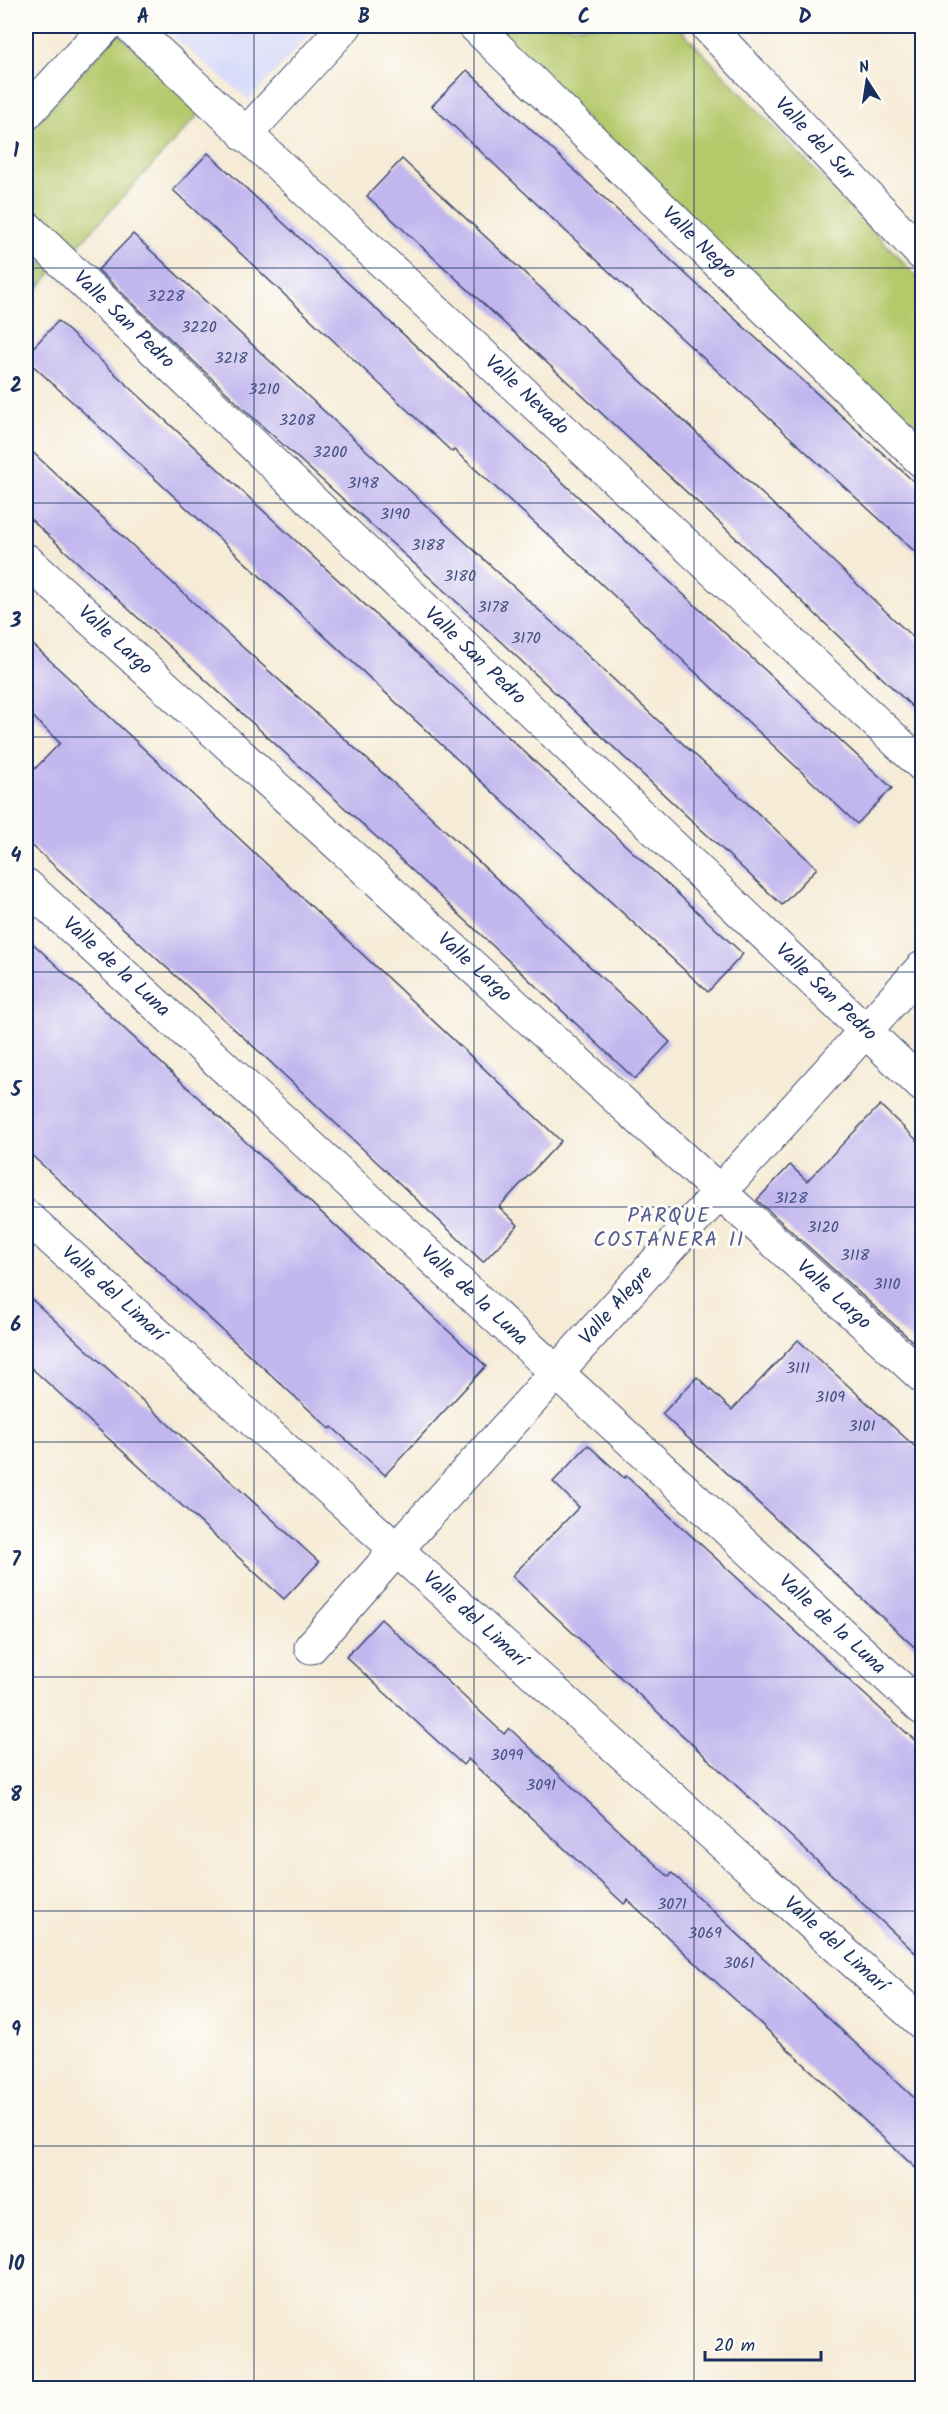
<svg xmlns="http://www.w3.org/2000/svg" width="948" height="2414" font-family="Kalam,sans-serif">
	<rect width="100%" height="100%" fill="#fdfcf7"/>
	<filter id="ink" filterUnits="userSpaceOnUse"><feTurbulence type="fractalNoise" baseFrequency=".0167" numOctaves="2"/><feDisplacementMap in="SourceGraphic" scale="12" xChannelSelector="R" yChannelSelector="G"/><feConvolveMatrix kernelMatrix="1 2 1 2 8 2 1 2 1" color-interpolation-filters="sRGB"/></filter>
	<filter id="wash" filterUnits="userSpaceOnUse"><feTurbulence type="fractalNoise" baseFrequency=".008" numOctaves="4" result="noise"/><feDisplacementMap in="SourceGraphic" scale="24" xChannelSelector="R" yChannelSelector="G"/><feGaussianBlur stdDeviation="1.35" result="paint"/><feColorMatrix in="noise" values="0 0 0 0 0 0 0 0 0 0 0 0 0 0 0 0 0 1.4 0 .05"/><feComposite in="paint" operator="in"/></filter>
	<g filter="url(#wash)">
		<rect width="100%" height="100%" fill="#f6ebd6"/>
		<path fill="#d4d8f9" d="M161,26H317L249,100Z"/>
		<path fill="#b5c86b" stroke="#687c64" stroke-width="1.5" d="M491,26H677L922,282V448Z
			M118,33L201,112L73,251L26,208V135Z
			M26,248L52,272L26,302Z"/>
		<g id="blocks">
			<path fill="#c1b6ee" d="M467,70L690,278L922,489V558L618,280L432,106Z
				M208,153L892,788L857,824L577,561L454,450L452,452L173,190Z
				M402,159L773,504L922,646V716L721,524L367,196Z
				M133,234L817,868L782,905L501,642L249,414L98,270Z
				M58,321L743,954L708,992L26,359V355Z
				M26,446L209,617L428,814L670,1042L635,1079L384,844L26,515Z
				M26,638L561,1141L499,1207L518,1225L483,1262L265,1057L26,840V778L60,743L26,710Z
				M26,937L486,1366L385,1475L332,1427L330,1429L26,1150Z
				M880,1105L922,1145V1350L757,1200L790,1165L807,1181Z
				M26,1294L319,1562L284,1599L26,1363Z
				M798,1340L922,1453V1654L662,1414L697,1377L732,1410Z
				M588,1445L624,1478L626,1476L922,1747V1959L512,1576L579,1507L553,1482Z
				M381,1619L504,1734L509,1728L669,1877L672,1873L922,2105V2174L628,1900L624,1904L468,1759L463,1765L346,1657Z"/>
		</g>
	</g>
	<g filter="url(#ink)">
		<use href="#blocks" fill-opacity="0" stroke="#3c4b70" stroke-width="1.5"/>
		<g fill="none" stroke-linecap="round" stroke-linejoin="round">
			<defs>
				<g id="street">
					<path id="s1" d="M130,26L922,765"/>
					<path id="s2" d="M475,26L922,461"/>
					<path id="s3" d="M707,26L922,254"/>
					<path d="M26,114L106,26"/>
					<path d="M245,135L345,26"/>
					<path id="s4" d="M26,227L922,1085"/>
					<path id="s5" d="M26,560L922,1376"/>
					<path id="s6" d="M26,885L922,1708"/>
					<path id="s7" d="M26,1216L922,2023"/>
					<path id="s8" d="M311,1647L396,1550L922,968"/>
				</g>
			</defs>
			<use href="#street" stroke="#3c4b70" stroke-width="35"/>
			<use href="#street" stroke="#fff" stroke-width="33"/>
		</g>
	</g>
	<path fill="none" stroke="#1b2f5e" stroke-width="1.5" stroke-opacity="0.55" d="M254,26V2388M474,26V2388M694,26V2388M26,268H922M26,503H922M26,737H922M26,972H922M26,1207H922M26,1442H922M26,1677H922M26,1911H922M26,2146H922"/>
	<g text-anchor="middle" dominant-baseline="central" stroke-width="6" stroke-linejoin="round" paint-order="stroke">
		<g font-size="16" fill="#445182">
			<text x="166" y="296">3228</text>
			<text x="199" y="327">3220</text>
			<text x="231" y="358">3218</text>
			<text x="264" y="389">3210</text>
			<text x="297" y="420">3208</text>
			<text x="330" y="452">3200</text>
			<text x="363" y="483">3198</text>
			<text x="395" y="514">3190</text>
			<text x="428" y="545">3188</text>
			<text x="460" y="576">3180</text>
			<text x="493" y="607">3178</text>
			<text x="526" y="638">3170</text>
			<text x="791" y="1198">3128</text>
			<text x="823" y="1227">3120</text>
			<text x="855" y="1255">3118</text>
			<text x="887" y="1284">3110</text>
			<text x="798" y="1368">3111</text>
			<text x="830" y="1397">3109</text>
			<text x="862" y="1426">3101</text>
			<text x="507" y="1755">3099</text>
			<text x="541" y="1785">3091</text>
			<text x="672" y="1904">3071</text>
			<text x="705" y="1933">3069</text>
			<text x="739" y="1963">3061</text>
		</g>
		<g font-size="20" fill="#1b2f5e" stroke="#fdfcf7">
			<text stroke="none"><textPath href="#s3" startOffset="156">Valle del Sur</textPath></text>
			<text stroke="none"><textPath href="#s2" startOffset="312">Valle Negro</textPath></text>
			<text stroke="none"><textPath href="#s4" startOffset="135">Valle San Pedro</textPath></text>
			<text stroke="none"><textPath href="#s1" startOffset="542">Valle Nevado</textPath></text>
			<text stroke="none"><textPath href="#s5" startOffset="120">Valle Largo</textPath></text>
			<text stroke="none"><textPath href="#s4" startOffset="621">Valle San Pedro</textPath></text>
			<text stroke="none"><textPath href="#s6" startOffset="122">Valle de la Luna</textPath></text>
			<text stroke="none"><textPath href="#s5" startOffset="606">Valle Largo</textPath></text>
			<text stroke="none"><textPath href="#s4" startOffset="1107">Valle San Pedro</textPath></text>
			<text stroke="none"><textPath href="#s7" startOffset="117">Valle del Limarí</textPath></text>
			<text stroke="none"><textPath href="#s6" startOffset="608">Valle de la Luna</textPath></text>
			<text stroke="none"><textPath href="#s5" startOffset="1092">Valle Largo</textPath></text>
			<text stroke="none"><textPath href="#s8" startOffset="458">Valle Alegre</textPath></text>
			<text stroke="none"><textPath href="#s7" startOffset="603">Valle del Limarí</textPath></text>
			<text stroke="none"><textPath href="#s6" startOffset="1094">Valle de la Luna</textPath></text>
			<text stroke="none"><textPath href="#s7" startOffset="1089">Valle del Limarí</textPath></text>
		</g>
		<g font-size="21" letter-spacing="1.5" fill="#555e90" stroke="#fdfcf7">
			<text x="669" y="1216">PARQUE<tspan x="669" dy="24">COSTANERA II</tspan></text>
		</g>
	</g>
	<rect width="948" height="2414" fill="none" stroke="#fdfcf7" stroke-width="66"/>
	<g transform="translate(867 81) rotate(348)" stroke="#fdfcf7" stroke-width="4.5" paint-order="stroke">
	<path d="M0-4.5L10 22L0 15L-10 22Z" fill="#1b2f5e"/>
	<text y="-9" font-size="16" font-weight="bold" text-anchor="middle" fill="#1b2f5e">N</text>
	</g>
	<path d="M705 2351v9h116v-9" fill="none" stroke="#1b2f5e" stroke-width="3"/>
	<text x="714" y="2351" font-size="18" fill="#1b2f5e" stroke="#fdfcf7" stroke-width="4.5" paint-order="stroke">20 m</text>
	<rect x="33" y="33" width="882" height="2348" fill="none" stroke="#1b2f5e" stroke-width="2"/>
	<g font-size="20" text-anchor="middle" font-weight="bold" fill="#1b2f5e">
		<text x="143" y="23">A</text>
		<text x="364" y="23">B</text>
		<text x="584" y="23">C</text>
		<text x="805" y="23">D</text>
		<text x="16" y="157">1</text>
		<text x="16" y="392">2</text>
		<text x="16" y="627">3</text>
		<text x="16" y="862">4</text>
		<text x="16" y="1096">5</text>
		<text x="16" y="1331">6</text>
		<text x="16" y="1566">7</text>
		<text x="16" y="1801">8</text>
		<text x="16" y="2036">9</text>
		<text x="16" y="2270">10</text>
	</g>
</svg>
